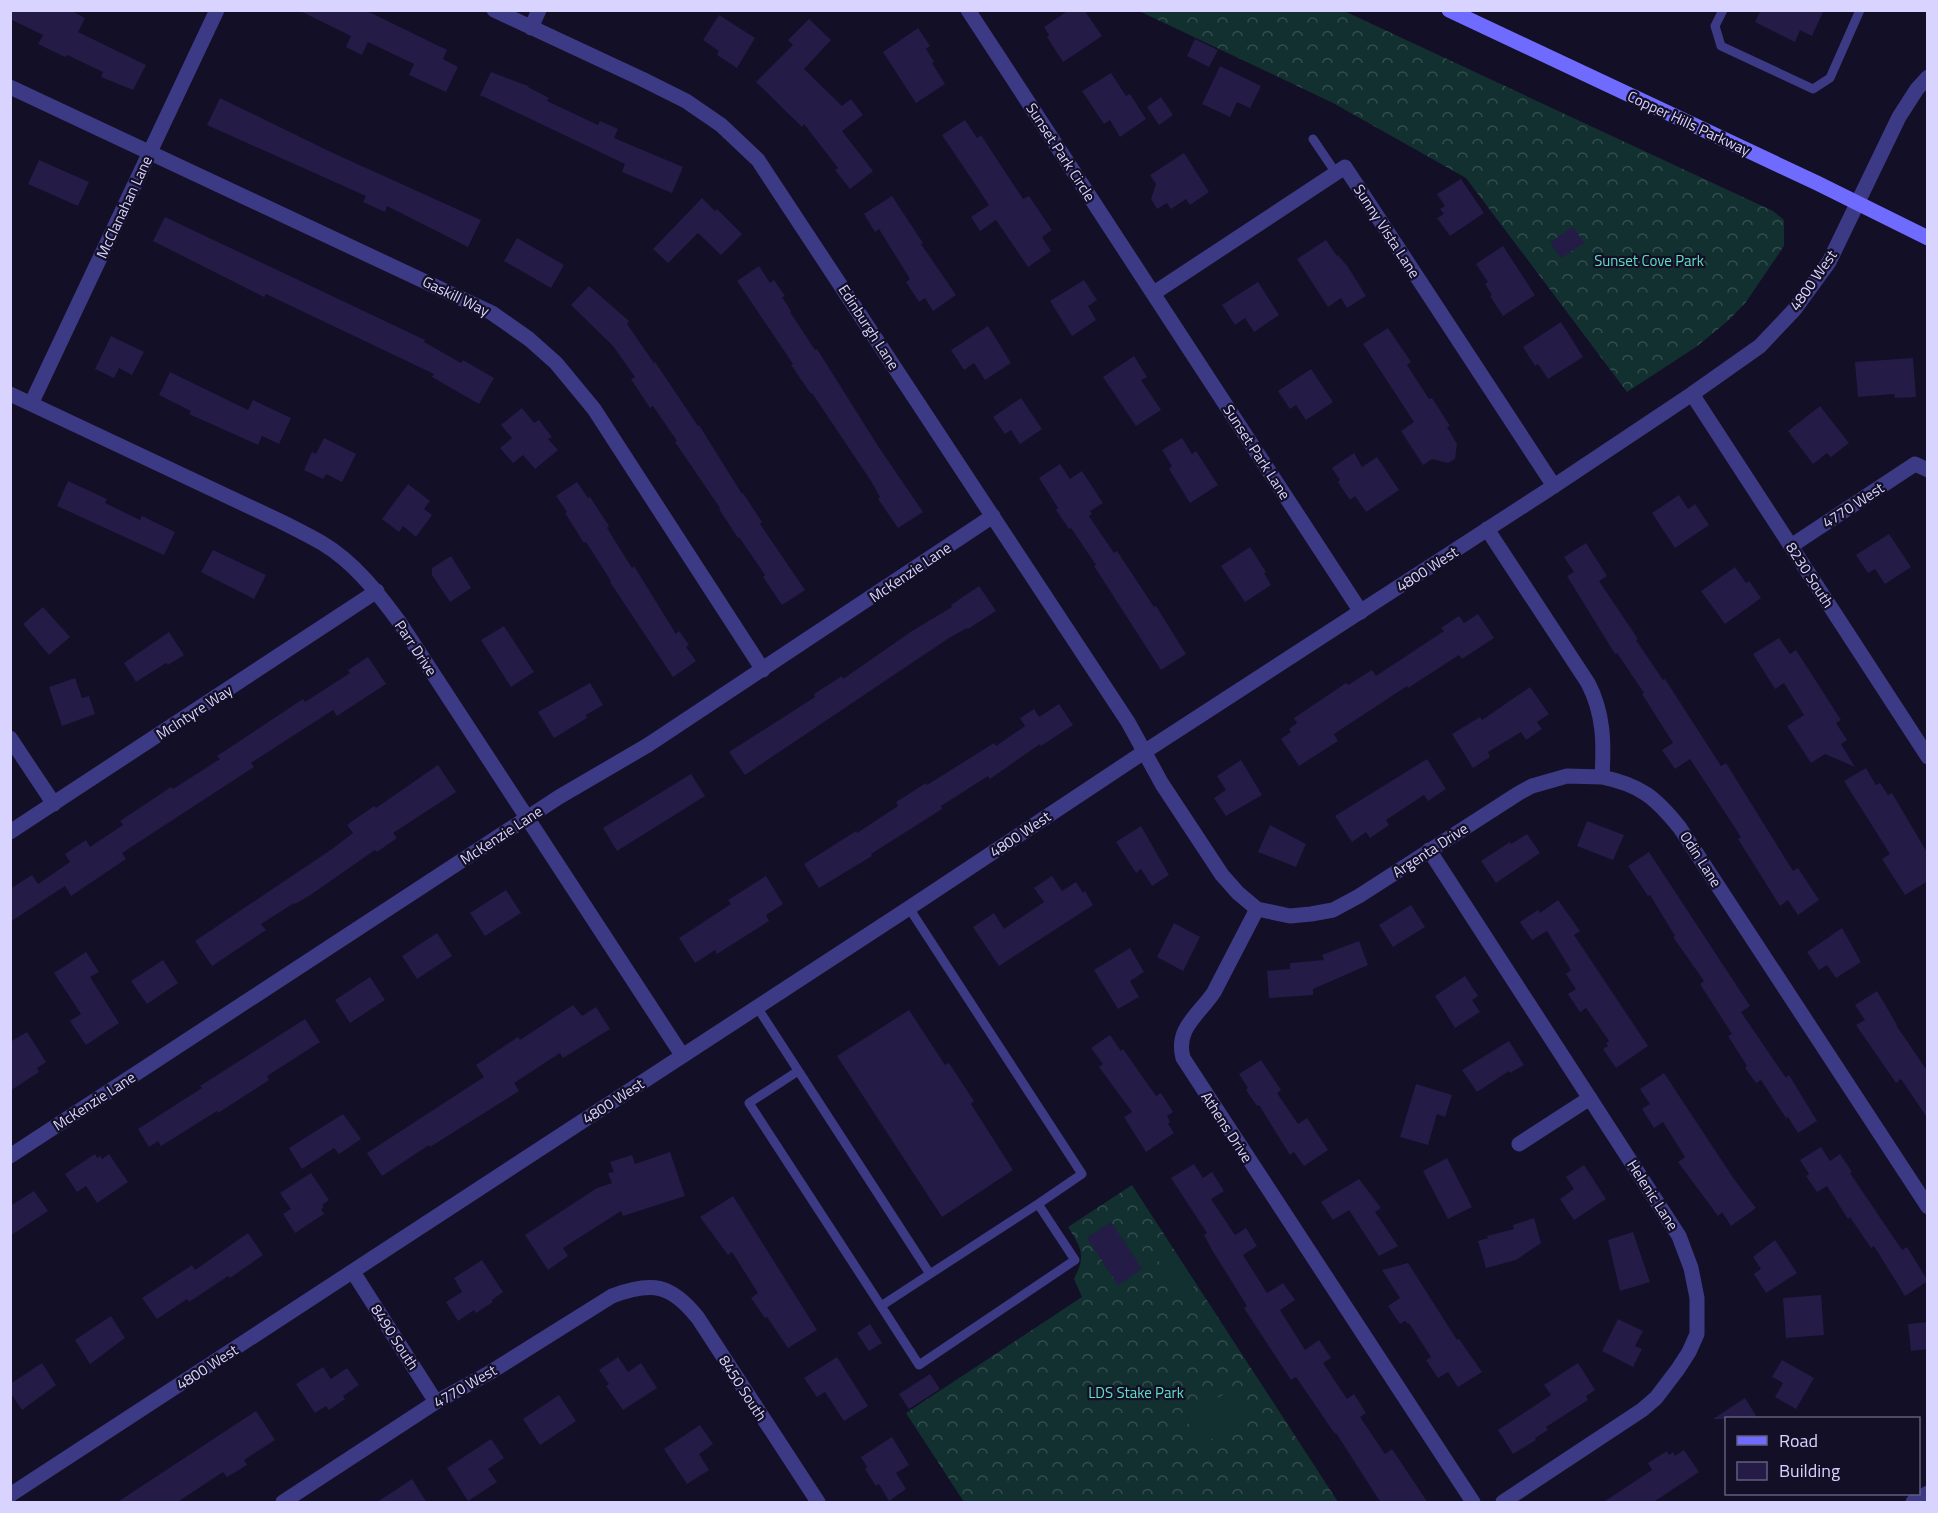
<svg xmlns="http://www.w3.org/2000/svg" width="1938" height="1513" font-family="'Titillium Web',sans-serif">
	<defs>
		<pattern id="forest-crowns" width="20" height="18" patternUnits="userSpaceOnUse" patternTransform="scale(1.5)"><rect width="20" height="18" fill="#12302f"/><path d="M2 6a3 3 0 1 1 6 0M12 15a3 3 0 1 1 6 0" fill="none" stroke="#344d4e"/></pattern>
	</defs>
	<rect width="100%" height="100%" fill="#130f26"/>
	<path fill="url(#forest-crowns)" d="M1139,11H1344L1773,211L1784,220V246L1746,302L1729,320L1696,347L1627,392L1466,178L1333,103Z
		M1132,1185L1338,1502H964L906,1413L1082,1297L1074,1279C1086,1255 1082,1249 1068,1227Z"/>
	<path fill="#12302f" d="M1170,1251L1196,1291L1184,1299L1157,1258Z
		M1237,1386L1254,1413L1202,1445L1185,1418Z"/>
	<path fill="#241b47" d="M10,10H70L85,18L78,32L146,65L133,90L101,77L103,72L67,55L65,57L38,44L43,35L10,19Z
		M298,10H365L447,50L443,59L458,67L446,92L409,75L414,64L368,42L362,55L346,47L351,36Z
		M1069,10H1084L1102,36L1063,62L1047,37L1049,35L1044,27Z
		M1761,10H1824L1812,36L1800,30L1795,42L1755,22Z
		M719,15L755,38L737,68L717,55L719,51L703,40Z
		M809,19L831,40L804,69L842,106L851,99L863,115L842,131L873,171L850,189L835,170L838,168L804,124L802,127L756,82L793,45L788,40Z
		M918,28L930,46L926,49L934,62L932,63L945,84L916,103L883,52Z
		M1195,39L1218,50L1209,67L1187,56Z
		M1220,66L1261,86L1250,108L1237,102L1230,117L1202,104Z
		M491,72L528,86V87L549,98L547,101L598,125L600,121L618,129L614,138L683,167L672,193L622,172L625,164L480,95Z
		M1111,73L1126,96L1130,94L1146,119L1120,137L1110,120L1104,124L1082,91Z
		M1161,97L1173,115L1159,125L1147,107Z
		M220,98L333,153L481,220L468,247L387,206L385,212L363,202L366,196L207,125Z
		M965,120L977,138L981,135L1023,199L1029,196L1052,230L1042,237L1051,251L1028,267L996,220L980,231L971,217L989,205L942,135Z
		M1184,153L1209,192L1190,205L1186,199L1171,209L1167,203L1157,209L1151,199L1156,184L1150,175Z
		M39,160L89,182L78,206L28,184Z
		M1461,179L1484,213L1450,236L1437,218L1444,214L1440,209L1445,206L1437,194Z
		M892,196L923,243L921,244L956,295L933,311L925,298L919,302L906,282L910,279L879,229L875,232L864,214Z
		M702,198L715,211L717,209L742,234L721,255L698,233L668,263L653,249Z
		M165,217L425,340L424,342L461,363L463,360L494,378L479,404L432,377L434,374L266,294L264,297L153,241Z
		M1573,227L1584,243L1561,258L1550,242Z
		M517,238L564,265L551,288L504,261Z
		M1326,240L1337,256L1338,255L1348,267L1366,296L1347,308L1341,298L1328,307L1297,259Z
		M1503,246L1535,295L1503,316L1490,296L1492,295L1485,284L1488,282L1476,264Z
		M759,266L770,283L774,280L785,296L782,297L791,311L790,312L815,350L817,349L878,446L923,512L898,528L878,499L880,497L871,481L812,393L811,394L791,365L793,364L737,281Z
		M1084,280L1097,300L1088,306L1096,320L1072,336L1050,301Z
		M1258,282L1279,315L1254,332L1245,318L1235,325L1222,305Z
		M589,286L629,321L627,324L654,363L655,362L698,426L699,425L742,494L743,493L762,522L760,524L805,590L782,605L763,577L765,575L739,537L738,538L719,509L720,508L675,442L677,441L653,406L650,408L631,379L635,377L613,346L571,305Z
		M1561,322L1583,357L1548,379L1538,364L1535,366L1523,347Z
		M988,326L1011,363L985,380L974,363L964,370L951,350Z
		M1388,328L1411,362L1407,365L1429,399L1432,398L1450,426L1447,427L1457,444L1455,459L1448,463L1432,459L1423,465L1401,431L1414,422L1363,344Z
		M111,336L144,352L132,375L119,368L114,378L95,369Z
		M1134,356L1147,377L1141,380L1161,410L1136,426L1103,377Z
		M1913,358L1916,397L1895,398L1894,394L1858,397L1855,362Z
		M1311,369L1333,402L1306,420L1296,405L1290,409L1278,391Z
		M170,372L248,410L253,400L291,418L279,444L262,436L258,445L189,414L191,411L159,395Z
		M1021,398L1042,429L1020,444L1011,430L1005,434L993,417Z
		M1820,406L1849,443L1831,457L1827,453L1813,464L1788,431Z
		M522,408L534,423L539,420L552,437L548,439L558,450L535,469L523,455L513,463L500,448L512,438L501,425Z
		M324,438L356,454L342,482L326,474L323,479L304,470L312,452L316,454Z
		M1182,438L1192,454L1196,451L1218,485L1190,503L1169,469L1172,466L1162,450Z
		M1354,453L1362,467L1377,457L1399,490L1366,512L1355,496L1350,500L1338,482L1340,480L1332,468Z
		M1060,464L1070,479L1082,471L1103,503L1090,511L1092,514L1089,516L1114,553L1117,551L1154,607L1156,606L1186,654L1161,670L1094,566L1096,565L1071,528L1069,529L1056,510L1058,508L1039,478Z
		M68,481L107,499L105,503L140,520L142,516L175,532L164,555L57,506Z
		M577,482L588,498L590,497L609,526L607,528L632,568L634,566L676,634L679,631L689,645L686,647L696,661L673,677L610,582L611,581L586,542L584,543L565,513L567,512L556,496Z
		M408,484L430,501L424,509L432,515L416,537L403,526L399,532L382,519Z
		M1679,495L1688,509L1695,504L1709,525L1675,548L1652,513Z
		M1889,534L1911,567L1885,584L1875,569L1868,573L1856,555Z
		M1586,543L1607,576L1599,581L1638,639L1636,640L1663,680L1665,679L1721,766L1726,763L1793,871L1798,868L1819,900L1798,915L1788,900L1780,906L1738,839L1741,837L1690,759L1675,769L1662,750L1673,743L1642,694L1644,693L1617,653L1615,654L1567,576L1574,572L1564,557Z
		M1250,547L1266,572L1264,573L1271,585L1245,602L1221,566Z
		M213,550L266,575L254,599L201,572Z
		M451,556L471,588L450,602L432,575V568Z
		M1735,567L1746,583L1749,581L1761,598L1725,624L1701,591Z
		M979,586L996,611L968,629L967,628L949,638L745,775L729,752L815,697L814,694L842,676L843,679L912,631L952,607L951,605Z
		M43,607L70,637L49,655L23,624Z
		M1478,614L1494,638L1462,659L1459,655L1408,688L1407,686L1334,734L1338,741L1299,766L1281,739L1291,732L1289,729L1297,723L1294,718L1346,683L1348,685L1372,670L1376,676L1444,631L1441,628L1459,616L1464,623Z
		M504,626L534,672L511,687L481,640Z
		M169,632L184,655L168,665L166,663L136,682L124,663Z
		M1779,638L1790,654L1796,650L1841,720L1836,723L1847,740L1841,744L1855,767L1825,754L1811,763L1787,726L1804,715L1784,683L1775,689L1753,654Z
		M368,657L386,684L337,716L333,710L251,763L254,767L122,853L126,859L71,896L65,886L10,922V889L32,875L38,884L70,862L65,854L86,840L90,847L123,825L120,821L171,787L173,789L220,759L217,756L303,699L305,702L350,673L348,670Z
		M75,678L82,698L89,696L95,714L62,726L49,687Z
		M590,683L603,705L586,715L587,718L554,738L538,712Z
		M1530,687L1549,714L1537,722L1542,729L1526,740L1521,732L1488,752L1490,757L1473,768L1452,734L1480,717L1482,720Z
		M1059,704L1073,725L1041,746L1040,744L990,779L988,776L941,806L942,809L871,854L872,856L819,888L804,864L856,831L857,833L898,806L896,802L926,783L927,785L994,743L996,746L1025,726L1020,718L1034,709L1039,717Z
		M1427,759L1446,789L1428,801L1424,795L1386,820L1389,825L1370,838L1366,832L1352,842L1335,816Z
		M1241,760L1262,795L1226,816L1214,798L1226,790L1217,776Z
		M438,765L456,792L393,833L397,838L377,852L375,850L309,896L295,904L294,903L261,924L266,930L212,966L195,941L332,849L353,833L347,825L374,806L376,808Z
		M1866,768L1876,785L1880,783L1888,795L1892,793L1928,854V881L1905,895L1882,859L1890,854L1844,781Z
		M691,774L705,796L617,851L603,828Z
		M1587,821L1624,835L1613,860L1577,846Z
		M1270,825L1306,844L1296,867L1258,852Z
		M1141,826L1169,875L1152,886L1141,869L1136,873L1116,842Z
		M1527,834L1540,853L1496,883L1481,861L1510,842L1511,844Z
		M1649,852L1750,1006L1741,1012L1786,1078L1789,1075L1817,1121L1798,1133L1788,1117L1786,1118L1761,1080L1756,1083L1745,1068L1747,1066L1728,1036L1732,1034L1700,984L1704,981L1673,937L1675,936L1650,895L1648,896L1628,866Z
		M766,876L783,904L766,915L769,921L717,954L715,950L695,963L679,938L731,904L728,900Z
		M1052,876L1062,891L1076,882L1083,893L1085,891L1093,905L999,966L973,927L994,913L1004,929L1044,902L1034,888Z
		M506,890L521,913L485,936L470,913Z
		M1558,900L1580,931L1574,935L1648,1046L1616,1068L1603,1049L1608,1046L1606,1043L1609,1041L1586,1008L1580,1012L1568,994L1576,989L1566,974L1571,970L1547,931L1532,940L1520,922L1538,910L1540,913Z
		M1411,905L1425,927L1393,947L1379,925Z
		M1174,923L1200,937L1183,971L1157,957Z
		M1842,928L1861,962L1836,978L1827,965L1819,970L1807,952Z
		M437,933L452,956L417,979L402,956Z
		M1359,941L1368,965L1313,989V995L1269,998L1267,971L1290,969V963L1324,960L1322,955Z
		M1130,948L1144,972L1130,981L1139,997L1118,1009L1094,970Z
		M86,952L99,972L90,977L119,1023L86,1045L70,1021L81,1014L54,973Z
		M163,960L178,983L147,1004L131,981Z
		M1465,976L1478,996L1472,1000L1480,1012L1455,1028L1435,996Z
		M370,977L385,1000L350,1023L335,1000Z
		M1877,991L1897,1025H1896L1928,1072V1119L1901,1079L1896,1083L1856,1025L1865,1020L1855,1005Z
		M573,1005L582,1016L596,1007L610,1029L563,1058L560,1053L514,1083L519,1091L430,1147L429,1145L382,1176L367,1153L484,1077L476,1065L518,1037L520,1040Z
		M909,1010L945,1065L949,1063L974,1101L971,1104L1013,1170L942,1217L837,1056Z
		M305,1019L320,1042L267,1076L269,1080L218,1113L217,1111L161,1146L158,1141L149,1147L138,1129L202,1088L200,1086Z
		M27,1032L46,1062L37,1068L39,1072L10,1091V1042Z
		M1110,1035L1121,1051L1123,1049L1156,1096L1161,1093L1173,1112L1167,1116L1170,1122L1168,1124L1174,1133L1146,1152L1124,1117L1132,1112L1099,1067L1103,1064L1091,1048Z
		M1509,1041L1524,1065L1510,1073L1509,1071L1477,1092L1462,1070Z
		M1261,1060L1281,1090L1277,1093L1298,1124L1307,1118L1328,1150L1304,1166L1294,1152L1290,1155L1259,1105L1257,1106L1246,1090L1248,1088L1239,1074Z
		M1664,1073L1734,1179L1756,1208L1731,1226L1722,1212L1718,1216L1678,1162L1685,1157L1663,1122L1654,1128L1642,1109L1650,1104L1640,1089Z
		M1416,1084L1452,1095L1445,1117L1437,1114L1428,1145L1400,1137Z
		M343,1114L361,1139L339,1154L334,1148L302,1169L289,1148Z
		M1821,1147L1830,1161L1840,1154L1852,1172L1850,1173L1902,1250L1907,1247L1928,1281L1905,1296L1874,1246L1871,1248L1850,1217L1848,1219L1827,1186L1817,1192L1806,1176L1809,1174L1800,1160Z
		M670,1152L685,1196L623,1216L621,1211L563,1248L568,1256L548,1270L525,1235L597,1188L612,1183L608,1173L614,1172L610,1162L632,1155L635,1164Z
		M95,1154L97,1158L100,1156L102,1159L109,1154L128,1182L97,1203L86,1186L77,1192L65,1174Z
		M1447,1158L1472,1207L1448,1219L1423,1171Z
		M1194,1164L1203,1178L1212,1172L1224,1191L1211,1199L1235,1235L1246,1228L1257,1246L1243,1255L1267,1293L1283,1283L1295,1300L1280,1310L1305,1350L1319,1340L1331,1358L1323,1363L1347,1399L1354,1394L1366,1413L1360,1417L1385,1454L1392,1449L1428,1503H1381L1336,1433L1335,1434L1296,1377L1291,1380L1244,1308L1247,1306L1212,1250L1204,1235L1207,1233L1171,1178Z
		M1584,1165L1606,1199L1574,1220L1560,1199L1574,1189L1566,1177Z
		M311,1173L329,1200L322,1205L324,1207L321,1209L324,1214L295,1233L283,1214L291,1209L280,1193Z
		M1359,1179L1381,1208L1375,1212L1398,1246L1379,1256L1349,1210L1333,1220L1321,1202Z
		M34,1191L48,1211L10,1236V1206Z
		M733,1196L817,1330L788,1348L767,1317L765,1318L751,1298L758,1293L732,1252L728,1255L700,1217Z
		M1534,1218L1541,1243L1516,1260L1486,1268L1478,1241L1488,1238L1487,1236L1514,1229L1513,1225Z
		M1111,1222L1142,1269L1118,1285L1087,1238Z
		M1633,1232L1650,1282L1620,1291L1608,1240Z
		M248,1233L263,1255L230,1278L228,1276L189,1302L187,1299L157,1319L142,1298L192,1265L195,1270Z
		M1775,1240L1797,1273L1766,1293L1754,1274L1761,1269L1753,1257Z
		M482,1260L503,1292L492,1300L493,1302L476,1313L474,1310L458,1321L446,1302L462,1292L454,1278Z
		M1408,1263L1457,1340L1459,1339L1482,1372L1458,1387L1448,1372L1438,1378L1426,1360L1431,1357L1409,1323L1408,1324L1405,1321L1400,1324L1388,1306L1400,1298L1382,1270Z
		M1821,1295L1824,1335L1786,1338L1783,1298Z
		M111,1316L125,1338L90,1364L75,1340Z
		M1618,1319L1643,1331L1635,1346L1642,1349L1633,1367L1602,1351Z
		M1928,1322V1349L1911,1351L1908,1324Z
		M870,1324L882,1343L869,1351L857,1333Z
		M618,1357L628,1372L641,1363L657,1388L623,1410L606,1386L609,1384L599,1370Z
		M837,1357L868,1406L844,1421L825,1392L817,1397L804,1378Z
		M1782,1360L1814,1378L1796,1409L1775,1397L1783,1383L1772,1377Z
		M42,1363L56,1385L22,1410L10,1392V1384Z
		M1578,1363L1595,1390L1586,1396L1588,1400L1546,1427L1548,1430L1535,1438L1536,1440L1513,1454L1498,1430L1551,1395L1544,1385Z
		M323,1367L331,1379L347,1368L359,1385L343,1396L345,1399L329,1410L326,1406L315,1413L296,1384Z
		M930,1374L940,1389L909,1409L899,1394Z
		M559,1395L576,1421L540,1445L523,1419Z
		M1745,1398L1758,1419H1713Z
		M256,1411L275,1440L244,1460L247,1465L227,1477L223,1472L176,1503H116Z
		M700,1425L713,1444L699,1454L709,1470L687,1484L664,1449Z
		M892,1437L909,1465L896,1473L906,1489L889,1501L879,1484L876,1486L865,1469L867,1467L861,1457Z
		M491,1439L504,1458L488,1469L497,1482L468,1501L447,1468Z
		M1684,1450L1699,1472L1652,1503H1602L1652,1470L1648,1463L1667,1451L1669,1455L1673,1452L1675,1456Z
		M412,1479L427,1503H376Z"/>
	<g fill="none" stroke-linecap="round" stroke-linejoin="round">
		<path stroke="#3d3a85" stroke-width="9" d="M1723,10L1715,26L1721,46L1813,89L1830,78L1860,10
			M1313,139L1336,173
			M909,908L1082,1174L1038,1204
			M757,1007L930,1274L881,1306L749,1103L798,1071
			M881,1306L919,1365L1075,1260L1038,1204L930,1274"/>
		<path stroke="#3d3a85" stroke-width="15" d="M494,10L642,79L686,101L721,125L758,160L1128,722L1162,784L1222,875L1238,893L1257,909L1290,916L1311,914L1333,910L1359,896L1519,793L1532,786L1567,776L1602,777
			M968,10L1361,612
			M531,28L539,10
			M10,87L492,313L529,339L556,363L594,409L763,670
			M1154,293L1345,167L1554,486
			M10,394L280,521C294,528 308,535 322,543C354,562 378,593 400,623L682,1055
			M1692,394L1928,757
			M31,404L217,10
			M1487,529L1588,683C1604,714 1604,743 1602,777C1641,785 1656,798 1680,828L1928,1207
			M1791,546L1915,464L1928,470
			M10,738L54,804
			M10,832L377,591
			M1429,850L1679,1236L1691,1268L1697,1298V1334L1689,1352L1678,1369L1656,1398L1642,1410L1503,1502
			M1257,909L1214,992C1199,1015 1175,1028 1183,1058L1473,1502
			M1519,1144L1590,1098
			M10,1156L559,797L648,745L993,516
			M353,1272L436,1402
			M283,1502L436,1402L489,1373L612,1296C652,1281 671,1284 698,1318L818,1502
			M1913,1502L1928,1493"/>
		<path stroke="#3d3a85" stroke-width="15" d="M10,1495L909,908L1144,752L1554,486L1692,394L1760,346L1794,310L1829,262L1899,117L1917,89L1928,77"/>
		<path stroke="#6f6bff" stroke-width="15" d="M1449,10L1817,183L1928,238"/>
	</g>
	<g text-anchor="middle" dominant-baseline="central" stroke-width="4.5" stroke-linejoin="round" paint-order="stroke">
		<g font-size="15" fill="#d9d4ff" stroke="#130f26">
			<text transform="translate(1689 123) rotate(25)">Copper Hills Parkway</text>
			<text transform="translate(1061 152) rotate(57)">Sunset Park Circle</text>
			<text transform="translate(124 207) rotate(-65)">McClanahan Lane</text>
			<text transform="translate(1387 231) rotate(57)">Sunny Vista Lane</text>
			<text transform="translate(1813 280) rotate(-55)">4800 West</text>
			<text transform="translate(456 296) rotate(26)">Gaskill Way</text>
			<text transform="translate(869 327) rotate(57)">Edinburgh Lane</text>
			<text transform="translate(1257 452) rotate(57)">Sunset Park Lane</text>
			<text transform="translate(1853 505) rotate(-33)">4770 West</text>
			<text transform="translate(1427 569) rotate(-33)">4800 West</text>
			<text transform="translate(910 572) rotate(-34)">McKenzie Lane</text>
			<text transform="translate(1810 575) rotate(57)">8230 South</text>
			<text transform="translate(416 648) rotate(56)">Parr Drive</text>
			<text transform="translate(194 712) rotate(-33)">McIntyre Way</text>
			<text transform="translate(1020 834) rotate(-34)">4800 West</text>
			<text transform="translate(501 835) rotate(-33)">McKenzie Lane</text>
			<text transform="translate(1430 850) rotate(-33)">Argenta Drive</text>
			<text transform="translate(1701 859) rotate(57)">Odin Lane</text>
			<text transform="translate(94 1101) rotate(-33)">McKenzie Lane</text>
			<text transform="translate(613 1101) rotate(-33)">4800 West</text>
			<text transform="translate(1227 1127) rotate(57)">Athens Drive</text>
			<text transform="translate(1653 1195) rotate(57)">Helenic Lane</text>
			<text transform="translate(395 1337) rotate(57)">8490 South</text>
			<text transform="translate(207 1367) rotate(-33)">4800 West</text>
			<text transform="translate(465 1386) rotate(-30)">4770 West</text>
			<text transform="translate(743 1388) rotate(57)">8450 South</text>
		</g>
		<g font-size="15" fill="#5fe0c0" stroke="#130f26">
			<text x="1649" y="260">Sunset Cove Park</text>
			<text x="1136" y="1392">LDS Stake Park</text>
		</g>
	</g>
	<rect width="1938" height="1513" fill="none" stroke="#d9d4ff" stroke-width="24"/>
	<rect x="1725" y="1417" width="195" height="78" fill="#130f26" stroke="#625e7d" stroke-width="1.5"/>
	<rect x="1737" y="1436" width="30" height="9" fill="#6f6bff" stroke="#625e7d" stroke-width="1.5"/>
	<text x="1779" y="1447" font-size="18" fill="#d9d4ff">Road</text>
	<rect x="1737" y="1462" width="30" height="18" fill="#241b47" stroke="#625e7d" stroke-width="1.5"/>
	<text x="1779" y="1477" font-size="18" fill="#d9d4ff">Building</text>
</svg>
